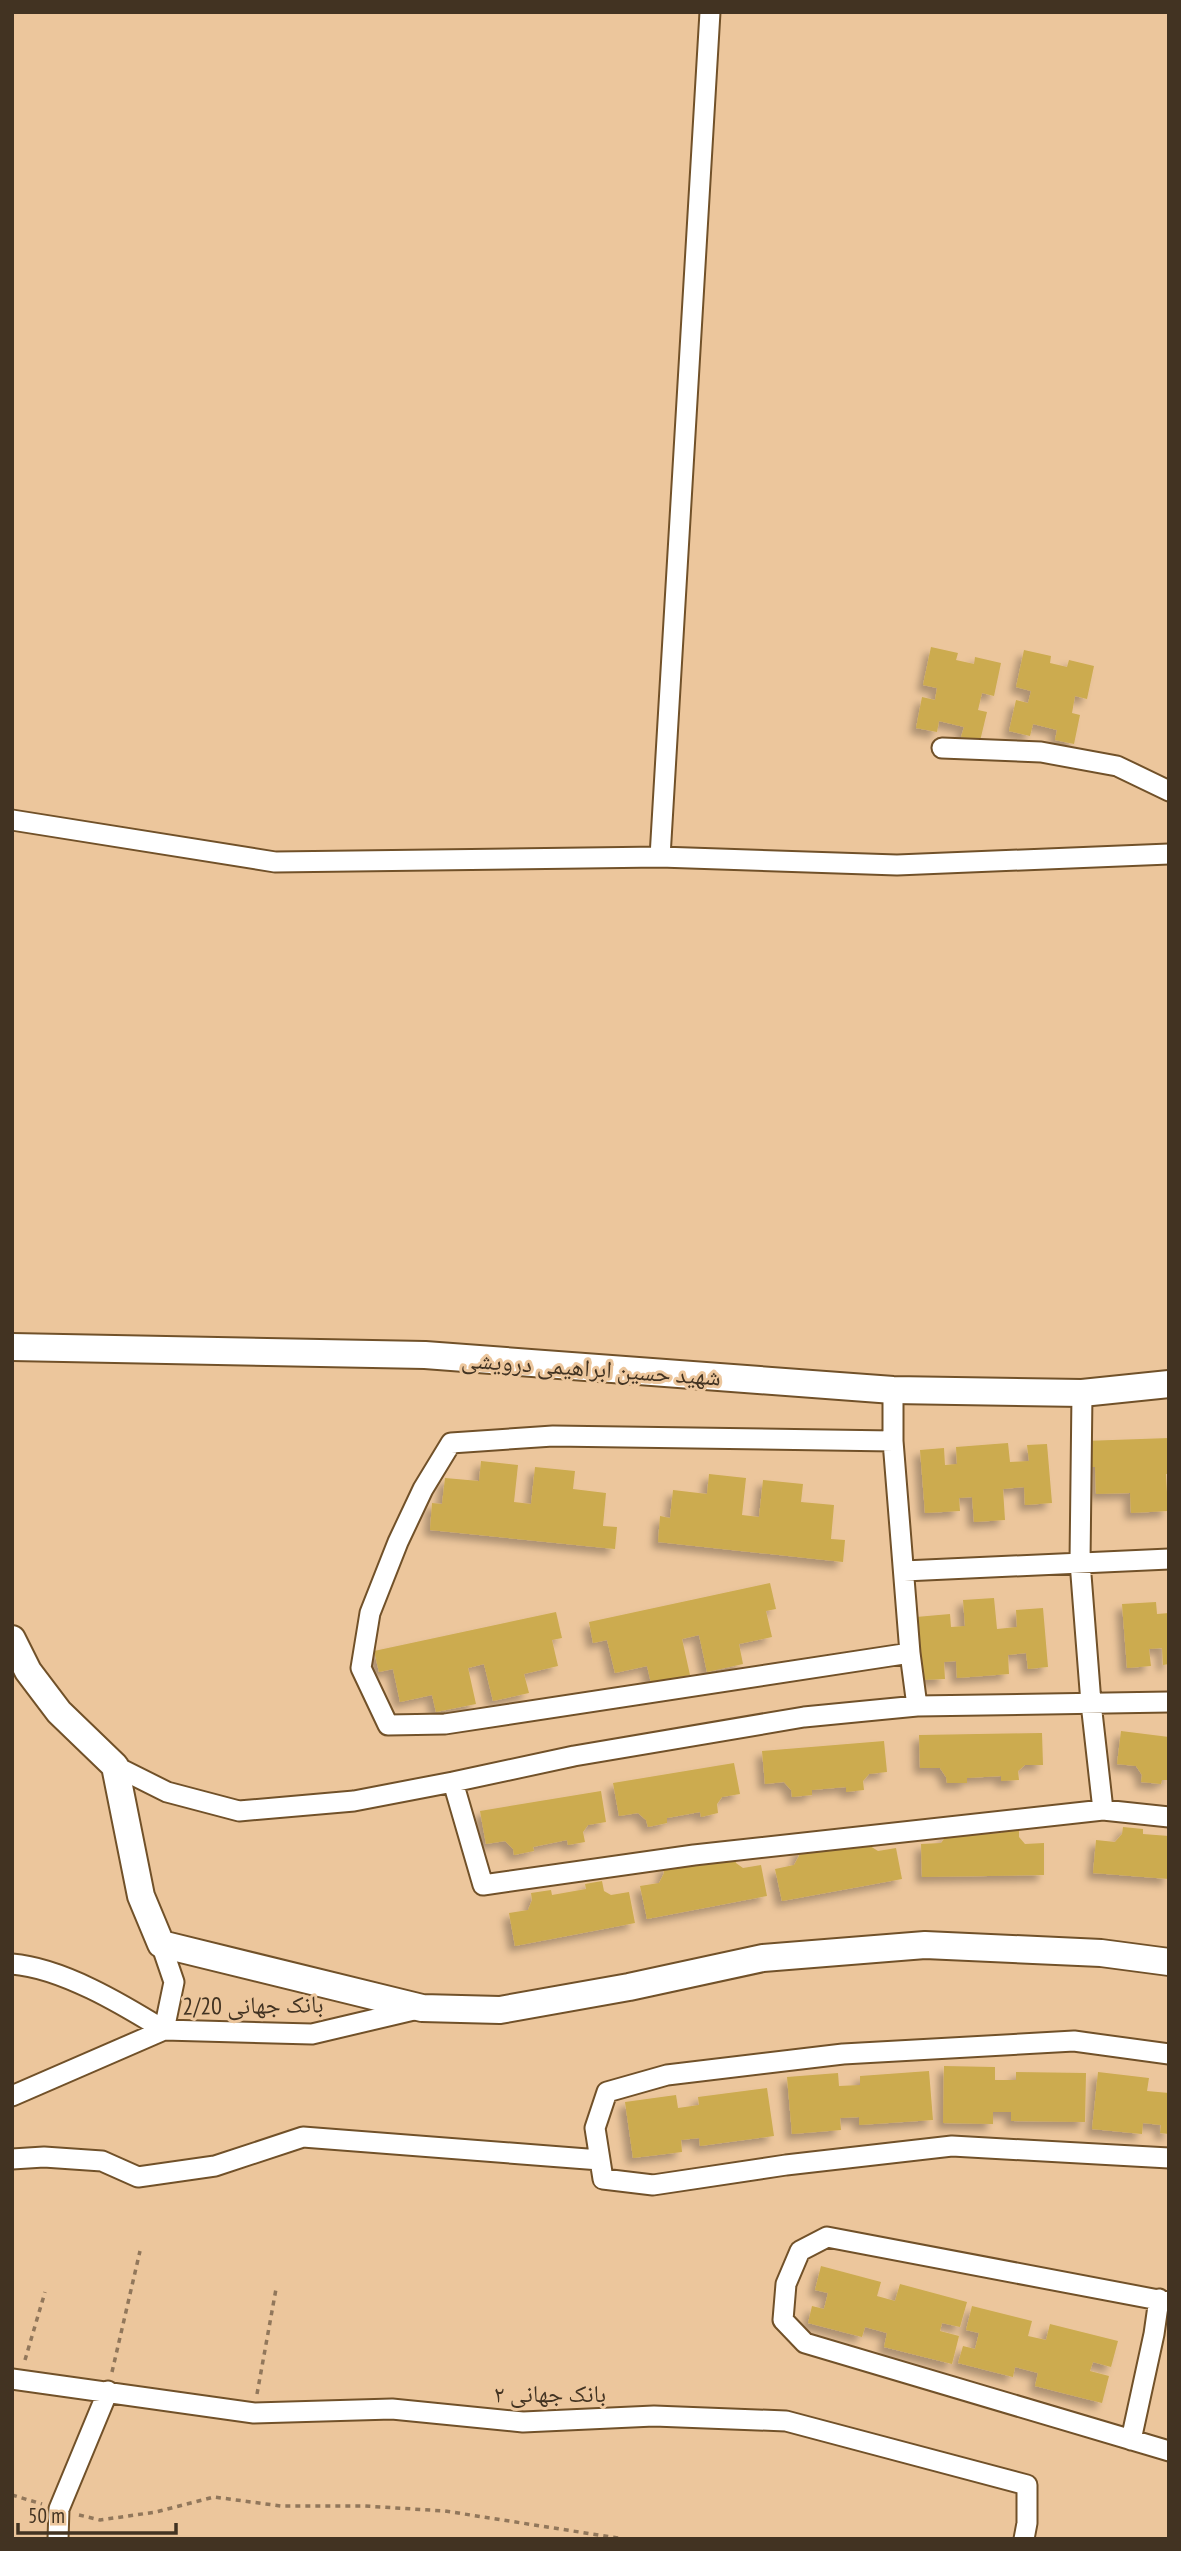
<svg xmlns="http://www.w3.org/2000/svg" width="1181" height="2551" font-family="'PT Sans Narrow','Noto Naskh Arabic',sans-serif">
	<defs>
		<filter id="shadow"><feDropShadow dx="-6" dy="6" stdDeviation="3.5" flood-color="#0004"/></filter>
	</defs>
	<rect width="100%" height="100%" fill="#ecc69c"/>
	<path fill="#ccab4f" filter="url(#shadow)" d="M931,647L958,653L956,660L974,664L975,657L1001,663L994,696L982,693L978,710L987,712L980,741L961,737L964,727L939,721L937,732L916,728L922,697L935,700L937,688L923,685Z
		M1024,650L1051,656L1050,663L1067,667L1069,660L1094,666L1087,699L1075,696L1072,713L1080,715L1074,744L1055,740L1057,730L1033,724L1030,736L1009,731L1016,700L1028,703L1031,691L1016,687Z
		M1169,1438V1474H1166L1168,1511L1131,1513L1130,1493L1096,1494L1095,1467H1085L1084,1441Z
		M1008,1443L1010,1462L1029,1461L1027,1445L1047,1444L1052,1503L1025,1505L1024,1487L1003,1489L1005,1520L974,1522L972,1497L959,1498L960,1511L925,1513L920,1450L944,1448L945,1465L957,1464L956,1447Z
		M481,1461L518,1465L514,1502L531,1504L535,1467L575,1471L573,1489L606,1493L603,1526L617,1527L615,1549L430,1530L432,1503L442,1504L445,1478L479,1481Z
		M709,1474L746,1478L742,1515L759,1517L763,1480L803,1484L801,1502L834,1505L831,1539L845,1540L843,1562L658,1542L660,1516L670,1518L673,1490L707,1494Z
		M770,1583L776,1609L766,1611L772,1637L739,1644L743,1664L707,1672L699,1635L682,1639L690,1675L651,1683L647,1666L615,1673L607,1640L593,1643L589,1622Z
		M994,1598L997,1629L1017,1627L1016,1610L1043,1608L1048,1667L1028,1669L1026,1653L1008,1655L1009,1674L957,1678L956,1661L944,1662L945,1679L921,1680L916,1617L950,1614L951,1627L965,1626L963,1600Z
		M1156,1602L1157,1614L1169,1613V1664L1163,1665L1162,1648L1149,1649L1151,1666L1127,1668L1122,1604Z
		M556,1612L562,1638L552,1640L558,1666L524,1674L529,1693L493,1701L484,1664L468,1668L476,1704L436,1712L432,1695L400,1702L393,1669L379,1672L374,1651Z
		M1121,1731L1169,1737V1780H1162L1161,1784L1141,1782L1142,1775L1136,1766L1117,1764Z
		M1042,1733L1043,1765H1025L1018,1771L1019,1780L1001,1781V1776L967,1778V1783H947L946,1777L940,1768H920L919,1735Z
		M884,1741L887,1772L869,1774L863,1781L864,1790L846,1792V1787L812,1790V1795L792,1797L791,1790L784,1782L765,1784L762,1751Z
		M734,1763L740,1794L722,1797L717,1804L718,1813L701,1817L700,1812L667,1818V1823L648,1827L646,1820L638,1813L619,1816L613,1783Z
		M601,1791L606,1822L588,1825L583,1832L585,1842L568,1845L567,1840L533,1847L534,1851L514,1855L513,1849L505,1841L486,1844L480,1811Z
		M1123,1827L1143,1829V1834L1169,1836V1879L1093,1873L1096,1840L1115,1842L1122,1834Z
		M1002,1828H1019V1837L1025,1844L1044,1843V1875L922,1877L921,1844L941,1843L947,1835L1002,1833Z
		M869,1837L870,1846L878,1851L896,1848L902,1879L782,1901L775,1869L794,1865L799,1856L798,1849Z
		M734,1854L736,1863L743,1868L761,1865L767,1896L647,1919L640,1886L659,1883L664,1873L663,1866L683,1863L684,1867L718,1862Z
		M602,1881L604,1891L611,1895L629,1892L635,1923L515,1946L509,1913L528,1910L532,1900L531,1893L551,1890L552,1895L586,1889L585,1884Z
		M944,2066L995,2067V2080H1016V2072L1086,2073L1085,2122L1011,2121V2112H993V2124L943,2123Z
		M929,2071L933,2120L859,2125V2117L840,2118L841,2130L792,2134L787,2077L838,2073L839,2086L860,2085V2076Z
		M1098,2072L1149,2078L1147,2091L1169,2093V2134L1160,2133L1161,2125L1143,2123L1142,2134L1092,2129Z
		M767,2088L774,2136L700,2146L699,2138L681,2140L682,2152L633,2158L625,2102L676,2095L678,2108L699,2105L698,2097Z
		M821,2266L881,2282L877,2296L895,2301L900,2284L967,2302L960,2327L942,2323L940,2331L959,2336L952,2364L884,2347L887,2333L865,2327L862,2337L808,2323L812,2306L824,2309L828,2293L815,2290Z
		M972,2306L1032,2321L1028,2336L1046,2340L1050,2324L1118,2341L1111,2367L1093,2362L1090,2371L1109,2376L1102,2403L1035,2386L1038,2373L1015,2367L1013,2377L958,2363L963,2346L975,2349L979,2333L966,2330Z"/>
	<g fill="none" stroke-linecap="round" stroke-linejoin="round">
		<defs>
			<path id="street" d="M942,748L1041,752L1117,766L1169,791
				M12,820L275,862L660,857L897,865L1169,854
				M660,857L710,12
				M893,1390V1441L910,1653L917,1706
				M1082,1393L1080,1562L1091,1703L1103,1810
				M893,1441L553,1436L451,1443L423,1489L398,1542L370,1613L361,1668L388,1725L445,1724L910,1653
				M904,1571L1169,1559
				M1169,1702L917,1706L804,1717L574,1756L453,1782L483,1885L694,1855L1103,1810L1169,1817
				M115,1766L167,1792L239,1811L354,1801L453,1782
				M12,1964C62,1968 122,2004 164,2030L174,1982L161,1944
				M1169,2054L1074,2041L843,2054L667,2075L607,2092L595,2128L603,2179L653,2185L786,2165L952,2146L1169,2158
				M12,2096L164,2030L312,2034L418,2009
				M12,2159L44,2157L102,2161L138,2177L215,2166L303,2137L600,2160
				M1169,2302L827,2237L800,2251L786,2284L783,2320L805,2343L1169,2451
				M12,2379L254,2413L392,2409L523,2422L654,2416L786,2421L1027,2485V2523L1024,2539
				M1131,2440L1154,2334L1159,2299
				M58,2539L59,2509L108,2391"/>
			<path id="secondary" d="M12,1347L425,1355L893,1390L1082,1393L1169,1384
				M12,1639L28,1671L59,1712L115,1766L141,1896L161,1944L422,2008L500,2010L629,1987L763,1958L925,1945L1101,1953L1169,1962"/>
		</defs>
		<use href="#street" stroke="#715129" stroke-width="23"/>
		<use href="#secondary" stroke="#715129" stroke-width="30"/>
		<path stroke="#91775b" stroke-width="3.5" stroke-dasharray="5 5" stroke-linecap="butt" d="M25,2360L45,2292
			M112,2372L140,2251
			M257,2394L276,2289
			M12,2495L42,2504
			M79,2515L100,2520L156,2512L214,2497L281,2506H365L445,2511L624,2539"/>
		<use href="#street" stroke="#fff" stroke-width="19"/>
		<use href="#secondary" stroke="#fff" stroke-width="26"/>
	</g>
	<g text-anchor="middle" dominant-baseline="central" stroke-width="6" stroke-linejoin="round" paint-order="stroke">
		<g font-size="24" fill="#423322" stroke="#ecc69c">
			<text transform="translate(591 1368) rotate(4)">شهید حسین ابراهیمی درویشی</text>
			<text transform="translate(253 2005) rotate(-1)">بانک جهانی 2/20</text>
			<text x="550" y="2393">بانک جهانی ۲</text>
		</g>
	</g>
	<rect width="1181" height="2551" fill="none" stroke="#423322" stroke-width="28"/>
	<path d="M18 2523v10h158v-10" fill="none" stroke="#423322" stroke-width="3.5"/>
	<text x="28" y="2523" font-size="21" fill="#423322" stroke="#ecc69c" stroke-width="5" paint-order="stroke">50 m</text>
</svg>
